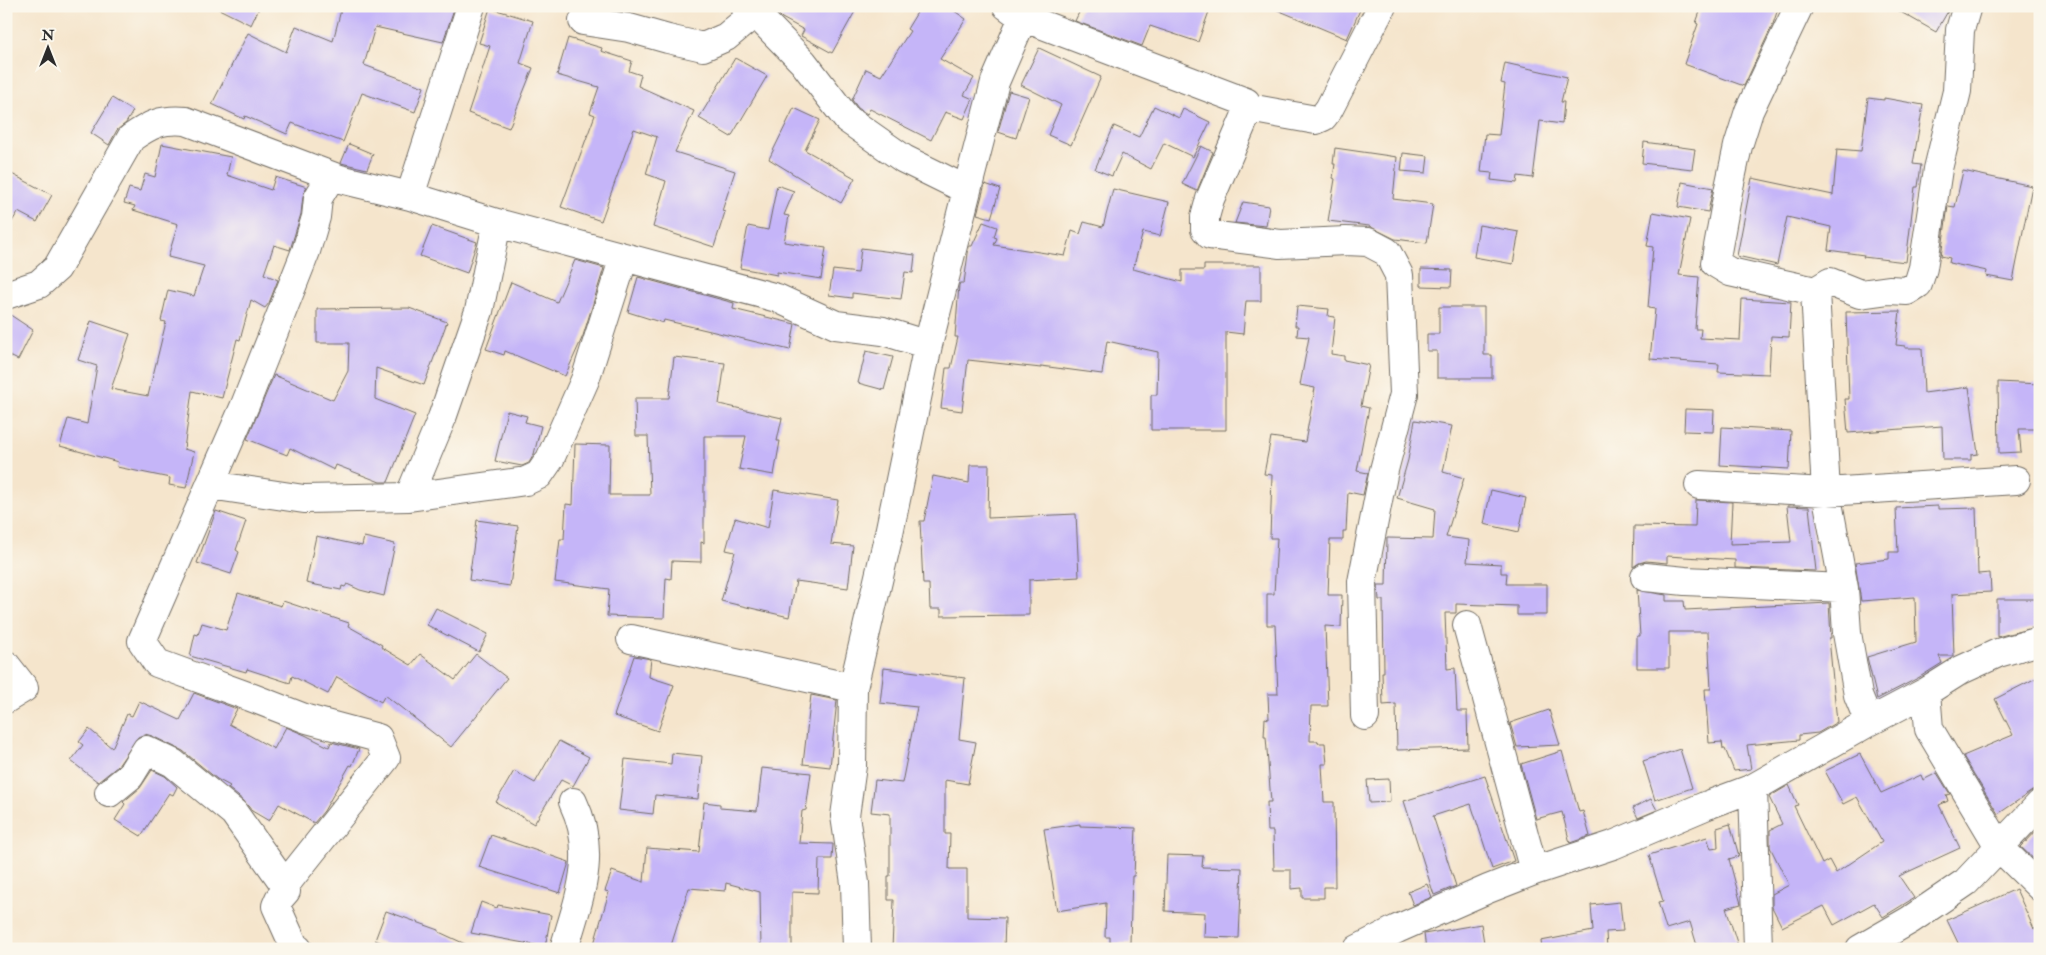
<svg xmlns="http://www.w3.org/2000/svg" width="2046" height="955" font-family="'IM FELL Double Pica',serif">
	<rect width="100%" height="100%" fill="#fbf7ec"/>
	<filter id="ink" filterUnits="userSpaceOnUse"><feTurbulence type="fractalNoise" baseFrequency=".02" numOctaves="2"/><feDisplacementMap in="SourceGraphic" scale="10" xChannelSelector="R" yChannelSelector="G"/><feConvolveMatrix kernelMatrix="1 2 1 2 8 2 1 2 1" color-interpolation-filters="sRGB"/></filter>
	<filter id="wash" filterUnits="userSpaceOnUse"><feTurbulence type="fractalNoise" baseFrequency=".0096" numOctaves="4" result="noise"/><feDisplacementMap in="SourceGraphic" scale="20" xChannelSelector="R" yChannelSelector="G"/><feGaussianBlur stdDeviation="1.12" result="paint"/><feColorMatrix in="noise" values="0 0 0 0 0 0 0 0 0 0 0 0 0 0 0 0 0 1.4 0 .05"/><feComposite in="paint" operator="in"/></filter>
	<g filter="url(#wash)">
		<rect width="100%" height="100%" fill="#f5e5cc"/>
		<g id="blocks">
			<path fill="#c5b5f8" d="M213,6H260L251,25Z
				M342,6H455L443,42L375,27L364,65L424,87L415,112L362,93L343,142L292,123L287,134L245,116L244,119L212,104L248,33L286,52L296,26L333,41Z
				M770,6H858L832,53L801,36L804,30L782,18Z
				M921,6H947L966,19L940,59L974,78L964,95L973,99L964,119L945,112L931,140L870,109L867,114L858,108L852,100L866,69L881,76L910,31L907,29Z
				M1082,6H1211L1198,42L1150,26L1142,46L1075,21Z
				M1268,6H1350L1360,10L1347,39Z
				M1702,6H1779L1773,24L1744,86L1684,64L1698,24L1696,23Z
				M1890,6H1951L1936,32Z
				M490,8L533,21L520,63L533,68L509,128L468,113L490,46L479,43Z
				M568,38L602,48L601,51L632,61L629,71L641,75L638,86L694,111L675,152L735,171L722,211L725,212L714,247L653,227L666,181L646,174L657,137L634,129L601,221L561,207L595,115L590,113L599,87L557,75Z
				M1039,48L1101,77L1071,145L1048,135L1061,105L1021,85Z
				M735,58L767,76L731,137L699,118Z
				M1505,63L1567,77L1561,102H1564L1562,124L1540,121L1533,178L1518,176L1517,183L1491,180L1492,173L1481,172L1485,134L1499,135L1505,84L1501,83Z
				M1009,91L1029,97L1016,138L998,132Z
				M112,98L133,111L126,123L117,130L109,145L91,133Z
				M1868,98L1884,100V98L1923,105L1913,164L1921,165L1918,187H1915L1906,262L1863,257L1864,255L1828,250L1831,227L1787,217L1777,265L1737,256L1752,178L1833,195L1837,149L1861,151Z
				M1154,106L1179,118L1183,109L1210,122L1193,157L1164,143L1151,169L1122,154L1112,176L1095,169L1114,126L1139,137Z
				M794,108L820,120L805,150L855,178L841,203L769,159Z
				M1644,142L1695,149L1692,169L1642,163Z
				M162,144L231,157L227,175L271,190L275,177L307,187L303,196L301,214L290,250L274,245L264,274L278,280L269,303L265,308L251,300L240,340L237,339L222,398L192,391L184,449L194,452L186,488L169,485L170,478L117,467L118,462L60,446L68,419L87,424L97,366L78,360L91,321L130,334L111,389L148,396L166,322L161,321L168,290L194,296L204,266L168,257L178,224L133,210L135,206L124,203L129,188L140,191L145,174L155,177Z
				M349,144L373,154L367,169L341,163Z
				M1201,146L1213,152L1197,191L1182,184Z
				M1335,148L1397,157L1393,199L1433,204L1427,243L1395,239L1369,226L1328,221L1335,179L1333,178L1335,164H1333Z
				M1403,153L1428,156L1426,173L1401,171Z
				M6,171L52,195L37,222L18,212L6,231Z
				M1963,171L2032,186L2013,281L1986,276L1987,271L1949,263L1950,258L1941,256L1948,206L1955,207Z
				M1682,182L1713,188L1708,212L1678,207Z
				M985,184L1000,189L991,218L977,214Z
				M777,185L794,191L784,215L789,216L784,242L826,248L821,279L777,272V275L740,268L748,226L768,230Z
				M1113,189L1169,202L1160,236L1143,232L1133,269L1182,282V270H1204V265H1261V301H1246L1243,334L1226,332V430H1151V395H1157L1158,352L1107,341L1102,374L1041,366V368L968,360L962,411L941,408L946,368H951L958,337H955L959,285L960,283H964L969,246H972L983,222L997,227L994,237L997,238L994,245L1065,256L1072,231L1080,234L1084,222L1103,227Z
				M1243,202L1269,206L1266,226L1235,223Z
				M1653,212L1690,219L1679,275L1699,277L1695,329H1701L1700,338L1740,340L1742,299L1791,302L1789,337L1771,336L1769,374L1718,372L1719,364L1650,359L1655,309L1648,308L1653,247L1647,246Z
				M1479,225L1519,232L1513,264L1474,257Z
				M432,226L477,242L467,273L420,256Z
				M861,248L915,255L913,273L905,272L901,299L852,293V298L829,295L833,270L858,273Z
				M575,260L604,268L583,336L565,376L505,351L504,355L486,349L511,282L557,302Z
				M1421,269L1452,270L1451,287L1421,286Z
				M638,277L734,303L733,309L795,324L790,350L664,320L663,323L628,312Z
				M1297,306L1329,309L1328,316L1335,317L1331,354L1344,356V360L1369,365L1361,406L1369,408L1357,471L1368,473L1363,495L1348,492L1346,531H1343V540H1330L1328,595H1342L1341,627L1325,626L1328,706H1311L1310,741H1318V743H1325L1327,764H1322L1324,802H1334L1335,887H1324V898H1302V888L1291,889V870H1274L1273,831H1268L1267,802H1271L1266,737H1264L1265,718L1269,719L1268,694H1278L1275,625H1267V594H1274L1277,538H1270L1272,475L1264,474L1271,437L1305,442L1315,388L1300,385L1309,337L1297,336L1298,326H1295Z
				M1439,307H1484V355H1492V378H1437V351H1427V334H1439Z
				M409,308L447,322L424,385L376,368L375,399L415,415L388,482H380L336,465L334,470L290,448L287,455L247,439L274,375L333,400L348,371L349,343H317V309Z
				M1900,311L1896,345L1905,346V348H1922L1924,393L1969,387L1978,454L1971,455V460H1943L1942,426L1848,433L1845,399H1849L1846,312Z
				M6,312L33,330L18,360L6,354Z
				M866,351L893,357L884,390L858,383Z
				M674,357L725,363L719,404L782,418L777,441H780L774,475L739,469L746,436H704V543L701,542V562L672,561L671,579L666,578L664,618L607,616L609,589L555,582L560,539H564L566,504L573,505L575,444L610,445L609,495H650L648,436H636L635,398H669Z
				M1998,382L2040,384V429H2019L2021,452L1999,453Z
				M1685,409L1714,410L1713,432L1684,431Z
				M507,411L527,416L525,422L541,426L534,454L529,463L522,466L495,461Z
				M1415,420L1452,426L1443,472L1464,478L1446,537L1469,540L1467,562L1501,564V573H1507L1506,584H1547V615H1517V606L1456,604V613H1445L1447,669L1455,668L1457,711H1467L1468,748L1397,750L1396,704L1383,705L1382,672H1384L1383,600H1379L1378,585H1386L1387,538L1433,539L1435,509L1397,498L1408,460Z
				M1722,427L1791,431L1789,469L1720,465Z
				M970,465H989L988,518L1076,514L1079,577L1029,580V615L941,616V609H930L929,584H923L920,521H924L933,476L969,483Z
				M774,490L838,500L831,544L853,546L848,588L796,581L789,617L721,601L735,552L726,550L735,518L768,528Z
				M1491,490L1526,498L1519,532L1484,524Z
				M1696,500L1732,502L1730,544L1791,542L1787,506L1809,507L1816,571L1735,568V560L1667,556V563L1646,561L1639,563L1633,567L1634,526L1695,527Z
				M1938,506V509L1976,508L1978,574L1990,573L1991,592L1952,594L1954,656H1939L1942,663L1918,678L1877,699L1867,657L1916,642L1915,597L1861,601L1855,563L1889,559V552H1898L1896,508Z
				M216,511L246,521L236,550L239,552L231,574L197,563Z
				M477,520L518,526L510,586L469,580Z
				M316,536L362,546L364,537L395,544L384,596L360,590L347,584L345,587L342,586L341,590L306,583Z
				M1637,590L1666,595V601H1684L1685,610L1829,603L1831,638H1829L1837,722L1818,733L1799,735V740L1747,745L1751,769L1734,771L1725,749H1723L1722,742L1709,743L1705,689H1711L1708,632H1669V668H1637V636H1640Z
				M238,593L281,606L283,601L349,623L348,626L382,645L381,647L411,665L420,654L455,680L476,654L507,678L451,747L385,695L381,702L337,677L328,694L292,676L290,683L247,669L246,672L190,656L195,634L198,635L202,623L226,630Z
				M1997,599H2040V626L1997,637Z
				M436,608L488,634L479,652L427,625Z
				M634,656L651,659L649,677L674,685L658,731L614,716Z
				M884,668L965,678L959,739L976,742L968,784L945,780V834H950L949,869H967V917L1005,918L1004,949H892L894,900H888V876H890V814L871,812L875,780L902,783L917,707L880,703Z
				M2040,676V788L2035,789L1998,814L1963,756L2013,735L1995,699Z
				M194,693L237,709L229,724L274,749L286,727L305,735L329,747L331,742L359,749L352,766L350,765L324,811L314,823L279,804L269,821L252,811L244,801L228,788L230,786L217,779L183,751L152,736L145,734L138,737L118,766L98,782L71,761L83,745L79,742L89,729L112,748L127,714L132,716L139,701L180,720Z
				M811,695L837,700L830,767L803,764Z
				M1549,710L1560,745L1517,747L1510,723Z
				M559,741L589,757L573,786L561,780L534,824L496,802L514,771L535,783Z
				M1680,749L1692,788L1655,800L1643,761Z
				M1562,751L1579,812L1583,811L1590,836L1570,843L1562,812L1536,819L1521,764Z
				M672,753L702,756L698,799L655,795L653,814L619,810L625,759L671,764Z
				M1860,754L1881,793L1921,775L1923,780L1937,773L1950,794L1946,795L1948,801L1939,805L1960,848L1899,876L1914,898L1883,917L1874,903L1834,925L1824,906L1782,927L1772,907V894L1789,885L1770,847V830L1782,824L1769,797L1789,785L1798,805L1794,806L1822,864L1829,860L1836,873L1882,842L1857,797L1843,804L1825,771Z
				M762,768L811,773L806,810L802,811L799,843L833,844L832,859H819L818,893L792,892V949H761L760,892L726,883L725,891L689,888L670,949H610L594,944L609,892L605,891L612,871L644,882L647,848L699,852L704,802L720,804V808L757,811Z
				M152,770L165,776L177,787L173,795L169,793L141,836L115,820L125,804L123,802L140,788Z
				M1485,776L1514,861L1492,869L1471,804L1433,816L1456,886L1434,895L1404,801Z
				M1389,779L1390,802L1369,803L1367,780Z
				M1651,799L1657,810L1638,818L1633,808Z
				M1080,824V826L1136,828L1134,876H1132L1130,943H1110V937H1105L1106,903L1057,911L1044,829Z
				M1730,824L1739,856L1729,859L1741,904L1726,908L1739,949H1698L1690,922L1666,929L1658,902L1663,901L1649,855L1707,837L1711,849L1718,848L1717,828Z
				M2040,827V865L2021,847Z
				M491,835L569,862L560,893L479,867Z
				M1167,855L1203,856L1202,867L1242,868L1239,938L1204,937L1205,913L1165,911Z
				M1427,884L1432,897L1413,905L1408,892Z
				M2016,889L2034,929L2040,926V949H1961L1947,920Z
				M481,902L497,908L498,905L551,915L545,947L471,933Z
				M1620,902L1623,931L1606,932L1607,949H1542L1541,941L1593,931L1591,905Z
				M386,911L439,930V932L476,949H398L375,940Z
				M1481,924L1485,949H1426L1424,934Z"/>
		</g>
	</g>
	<g filter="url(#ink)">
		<use href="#blocks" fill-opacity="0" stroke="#726c63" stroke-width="1"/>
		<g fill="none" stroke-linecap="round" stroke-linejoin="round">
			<defs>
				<path id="minor" d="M745,6L755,13L803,62L847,119L904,159L967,190
					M1007,6L1022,17L1246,102L1249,108L1210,199L1205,217V229L1210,235L1280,244L1346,241L1368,242L1387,252L1399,275L1404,394L1384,470L1362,582L1365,716
					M1799,6L1749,111L1738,146L1728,192L1715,263L1730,272L1815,291L1830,282L1860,294L1889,290L1907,291L1918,284L1923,268L1938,169L1957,91L1960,30L1967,6
					M583,21L629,28L668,39L703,47L726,37L755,13
					M1249,108L1316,120L1323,117L1329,109L1382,6
					M410,196L471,6
					M1815,291L1826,492L1844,588L1847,633L1858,695L1869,722
					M6,295L39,284L57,268L131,138C151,124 161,119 186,121L340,179L410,196L497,223L777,298L836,325L883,331L928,345
					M210,485L304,499L409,497L526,481L539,475L550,459L585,380L624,257
					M1699,485L1826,492L2016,480
					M409,497L442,418L479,311L497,223
					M1645,577L1685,581L1844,588
					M1467,625L1534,871
					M631,639L853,688
					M6,665L24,688L6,699
					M1926,692L1929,729L2000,848L2040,887
					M1753,788L1758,949
					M109,793L130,776L146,750L173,763L234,813L285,885L286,891L279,899L276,906L294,946L298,949
					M285,885L386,758L378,738L307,719L253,698L157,663L142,641L245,405L306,251L316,217L318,198L330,178L340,179
					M564,949C579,898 598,854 573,802
					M857,949L855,883L845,816L852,766L853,688L888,538L928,345L967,190L995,82L1028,6
					M1358,949L1397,929L1488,889L1534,871L1613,845L1705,806L1753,788L1869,722L1926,692L1961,670L1998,653L2040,641
					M1860,949L1910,920L1966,882L2040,804"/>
			</defs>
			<use href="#minor" stroke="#726c63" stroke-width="30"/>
			<use href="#minor" stroke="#fff" stroke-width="28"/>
		</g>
	</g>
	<rect width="2046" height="955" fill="none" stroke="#fbf7ec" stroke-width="25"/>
	<g transform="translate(48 48)" stroke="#fbf7ec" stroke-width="4" paint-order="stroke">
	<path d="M0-4L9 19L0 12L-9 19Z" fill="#2b2b2b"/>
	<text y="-8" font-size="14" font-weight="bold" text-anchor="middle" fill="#2b2b2b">N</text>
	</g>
</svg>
